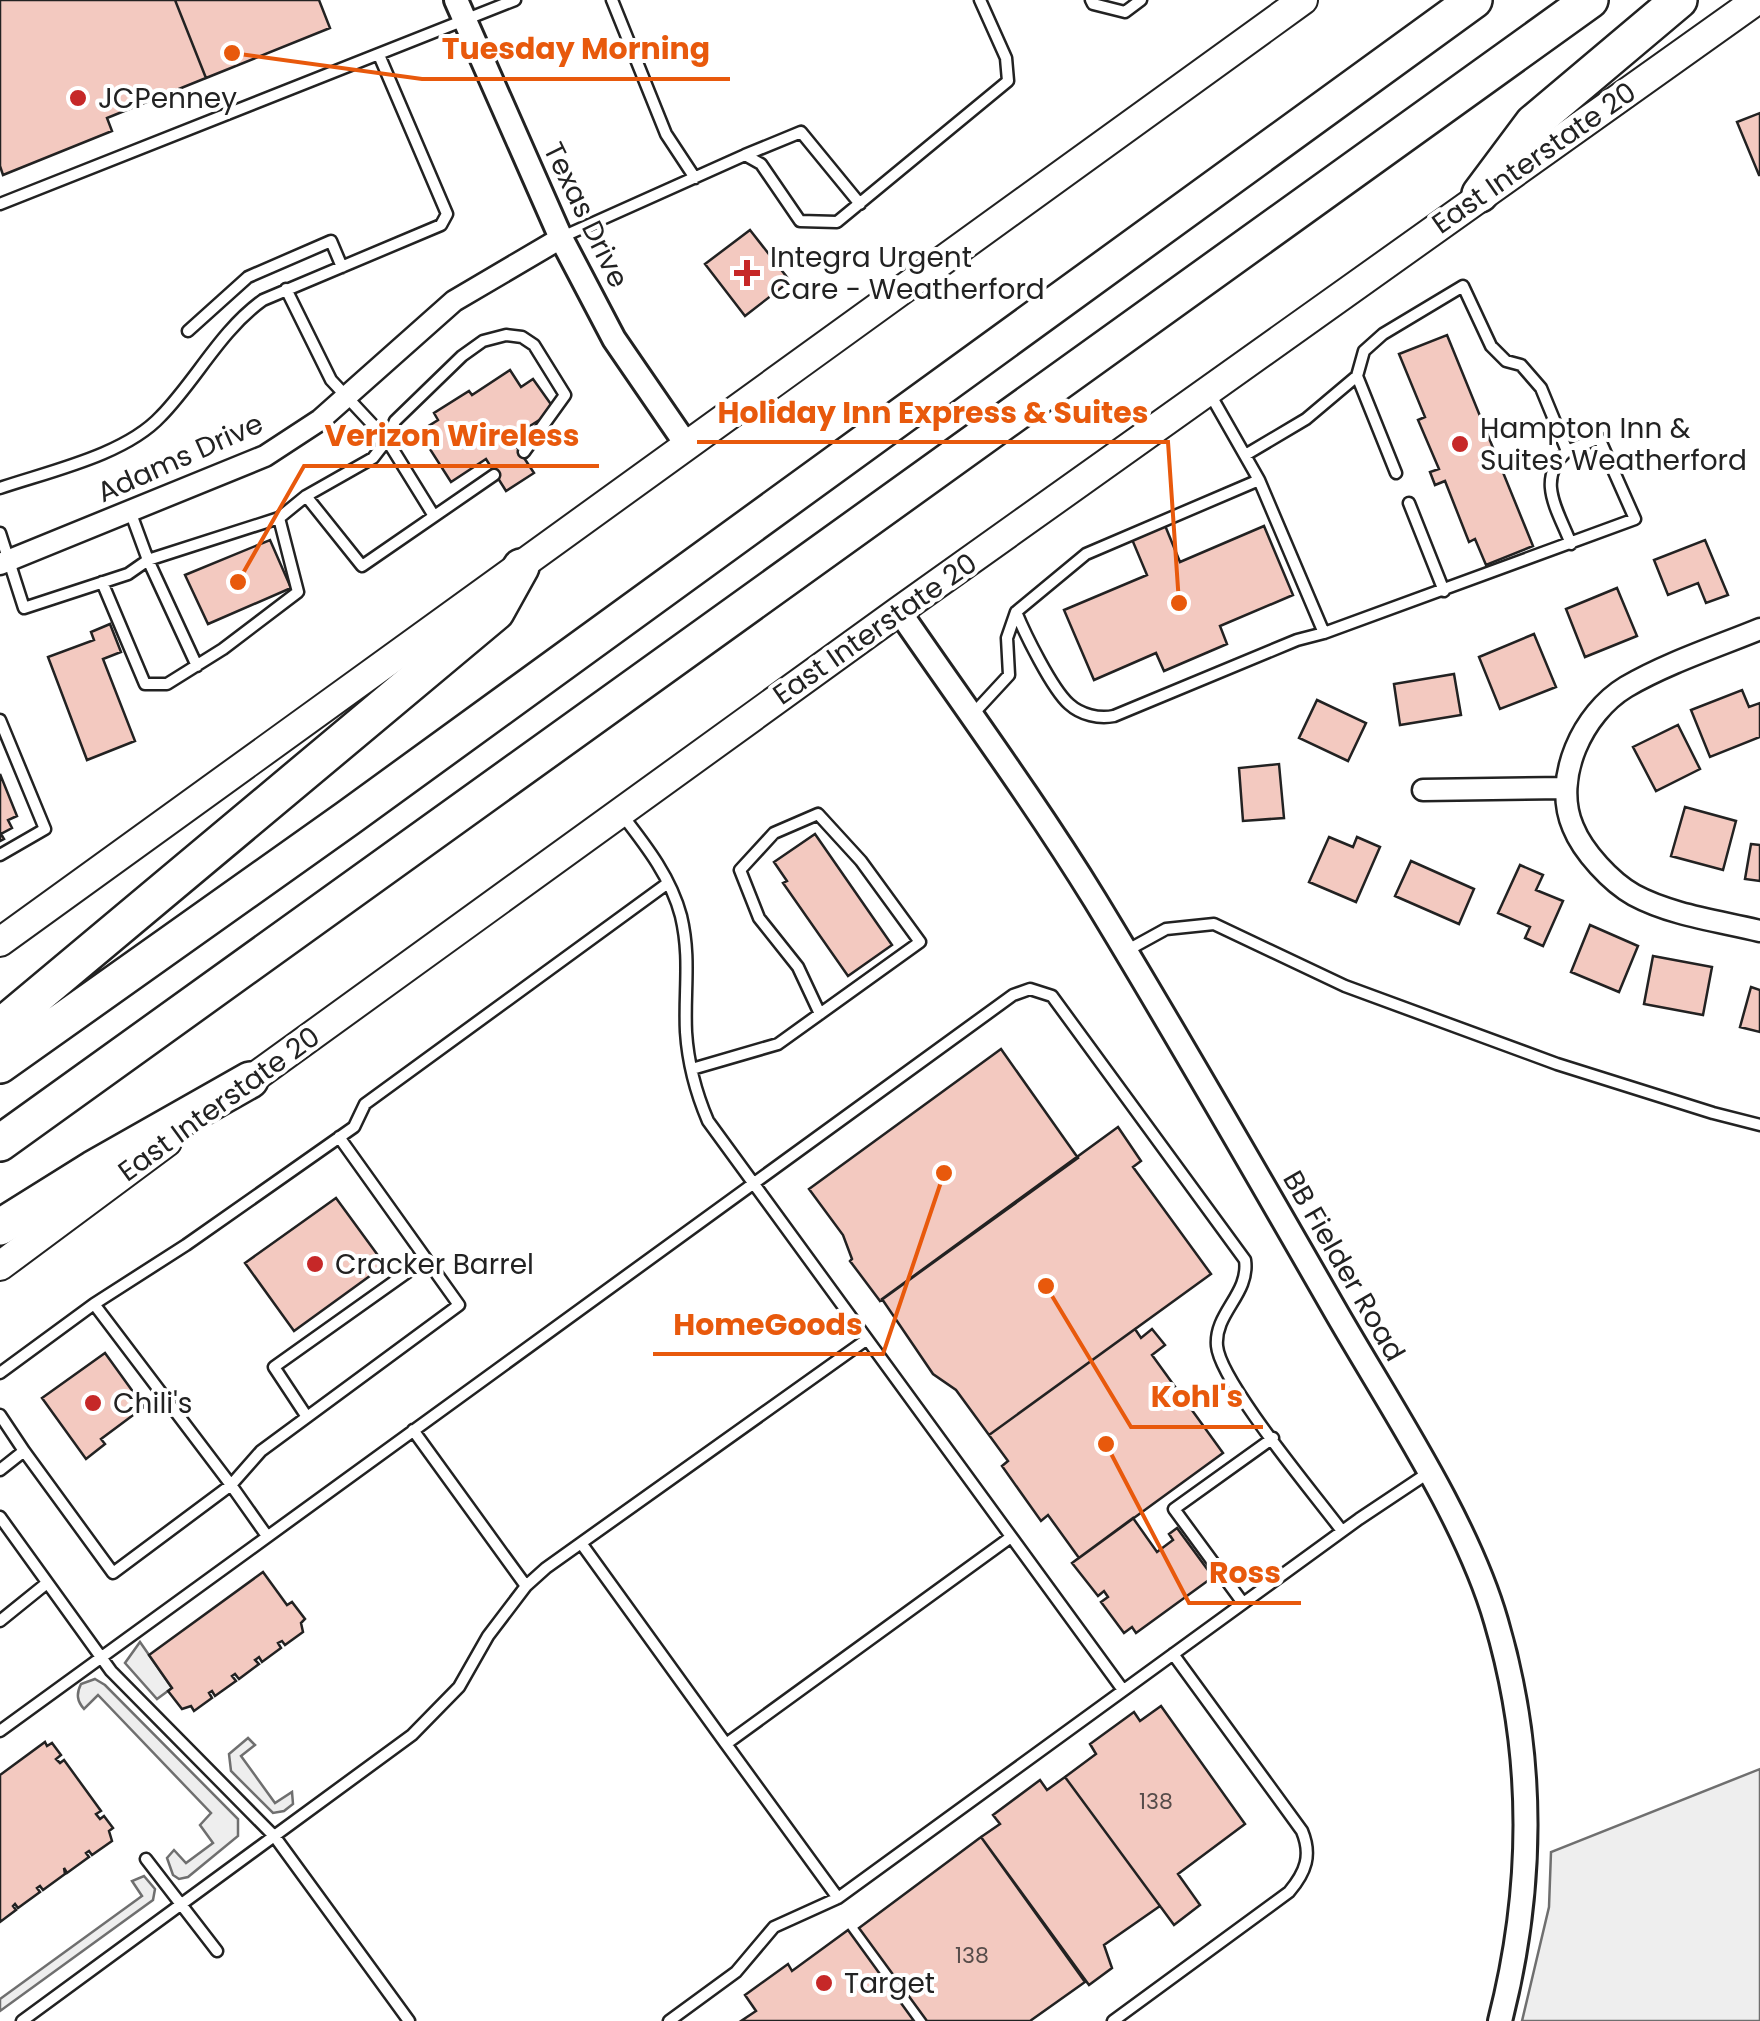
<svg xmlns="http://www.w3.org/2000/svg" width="1760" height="2021" font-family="Poppins,sans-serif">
	<rect width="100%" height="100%" fill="#fff"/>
	<path fill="#eee" stroke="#6f6f6f" stroke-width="2.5" d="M140,1642L172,1688L157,1699L125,1663Z
		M95,1679L105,1685L238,1819V1836L188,1877L179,1879L173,1875L167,1858L174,1850L186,1863L213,1843L200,1825L211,1813L98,1695L84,1709C77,1701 76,1694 81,1684Z
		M248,1738L255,1745L241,1756L275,1803L292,1792L293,1804L284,1811L273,1813L231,1771L229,1754Z
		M1760,1769V2021H1522L1549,1907L1551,1852Z
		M144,1876L155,1889L153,1900L0,2011V1999L142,1896L132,1881Z"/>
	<path fill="#f3c9c0" stroke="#222" stroke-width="2.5" d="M0,0H175L206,78L107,118L112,131L3,175L0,166Z
		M175,0H319L330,28L206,78Z
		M1760,113V175H1759L1737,122Z
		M750,230L790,281L745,316L705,264Z
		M1447,335L1533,546L1486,565L1475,539L1469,542L1445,481L1435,485L1430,472L1439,469L1418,420L1425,417L1399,354Z
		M510,370L521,387L533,379L555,410L511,438L534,473L506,491L486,459L451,482L419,432L438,420L434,413L469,391L472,395Z
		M1164,523L1180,562L1264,526L1293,595L1220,626L1227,644L1164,671L1156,653L1094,680L1064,610L1147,575L1131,537Z
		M270,540L291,588L208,624L185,575Z
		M1705,540L1728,595L1706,603L1698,583L1668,595L1654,560Z
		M1617,588L1637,636L1585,657L1566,609Z
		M110,624L121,652L103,659L135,741L87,760L48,657L94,640L91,632Z
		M1534,634L1556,687L1500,709L1479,657Z
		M1454,674L1461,715L1400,725L1394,684Z
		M1742,690L1749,707L1760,703V737L1710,757L1691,710Z
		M1317,700L1366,723L1348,761L1299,738Z
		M1678,725L1700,769L1656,791L1633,747Z
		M1279,764L1284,818L1243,821L1239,768Z
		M0,774L17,816L8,820L12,828L1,834L4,839L0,841Z
		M1685,807L1736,821L1723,870L1671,856Z
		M815,834L892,945L848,976L783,883L787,881L774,862Z
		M1329,837L1353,847L1357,837L1380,847L1356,902L1309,882Z
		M1751,844L1760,845V881L1745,879Z
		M1411,861L1474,889L1459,924L1395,896Z
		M1520,865L1543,875L1536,890L1563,901L1543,946L1525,938L1530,927L1498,913Z
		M1590,925L1638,946L1619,992L1571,972Z
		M1653,956L1712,967L1703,1015L1644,1004Z
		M1751,987L1760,990V1032L1740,1027Z
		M1001,1049L1078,1158L880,1301L850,1261L852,1259L843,1235L809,1189Z
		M1118,1127L1141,1161L1133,1167L1211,1274L989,1435L956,1390L933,1374L882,1299Z
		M336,1198L385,1265L294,1331L245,1263Z
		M1135,1329L1141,1338L1152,1329L1165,1345L1152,1355L1223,1453L1079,1558L1048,1515L1041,1521L1002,1466L1008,1461L989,1435Z
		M105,1353L144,1407L101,1439L105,1444L86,1459L42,1398Z
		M1133,1518L1157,1552L1173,1540L1169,1534L1177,1528L1213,1577L1136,1633L1132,1627L1124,1633L1101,1602L1108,1597L1104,1591L1098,1596L1072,1563Z
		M263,1572L287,1605L292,1602L305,1619L301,1623L303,1632L285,1645L282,1641L278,1643L281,1648L262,1662L259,1657L255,1660L259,1664L239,1679L235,1674L232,1676L236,1681L215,1696L212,1691L209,1693L212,1698L194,1711L191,1706L182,1709L168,1691L172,1688L149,1655Z
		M1161,1706L1245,1824L1178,1874L1200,1905L1174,1925L1065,1777L1096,1754L1090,1744L1134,1712L1140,1721Z
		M45,1742L47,1746L52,1743L61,1755L56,1759L60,1763L64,1760L101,1811L96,1814L100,1819L104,1816L113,1828L109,1831L112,1841L92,1855L89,1851L86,1853L89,1857L67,1873L64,1868L65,1874L43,1890L40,1886L37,1888L40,1892L18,1908L15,1904L13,1906L16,1910L0,1922V1775Z
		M1065,1777L1160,1906L1104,1945L1112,1968L1089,1985L981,1837L1000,1824L993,1815L1040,1780L1047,1790Z
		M981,1837L1085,1982L1030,2021H927L859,1928Z
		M848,1930L914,2021H741L756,2011L745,1995L788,1964L792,1971Z"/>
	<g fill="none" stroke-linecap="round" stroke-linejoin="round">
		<defs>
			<path id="service" d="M612,0L666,134L695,178
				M1091,0L1093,4L1125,12L1141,0
				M745,155L801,132L860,204
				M0,204L515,0
				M562,237L745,155L761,164L800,221L837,222L1008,81L1006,58L980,0
				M286,289L331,380L387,440L434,516
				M188,331L248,277L331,241L342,267
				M1357,376L1396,473
				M1210,394L1259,480
				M1567,451C1535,480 1558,510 1571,544
				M1247,454L1306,419L1357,376L1364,351L1383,334L1463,286L1491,346L1506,361L1521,365L1541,388L1567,451L1599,438L1635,519L1324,633
				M0,488C50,471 125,455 161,416C197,379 220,331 263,300L441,225L447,214L379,55
				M306,496L362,566L494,475
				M1409,503L1444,591
				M0,533L24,608L128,574L148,560L130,511
				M102,582L145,684H167L223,649L298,592L279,518L306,496L373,458L387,440L395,421L462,356L483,341L506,335L522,337L534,345L565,395L524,452
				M197,666L148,560L279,518
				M972,715L1009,675L1007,638L1016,612L1086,554L1259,480L1324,633L1297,640L1114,716C1099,719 1081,715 1069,704C1052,689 1025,634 1016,612
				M0,720L45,829L0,855
				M623,816C647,847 671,878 681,916C691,958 684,991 686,1032C688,1063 696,1093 708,1121L1123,1690
				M1126,951L1166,929L1214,924L1345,986L1557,1064L1713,1113L1760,1125
				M692,1069L778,1044L920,942L861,861L818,814L774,833L740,870L759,918L798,967L820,1014
				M94,1304L186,1245L354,1127L365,1104L668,883
				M0,1373L94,1304L231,1485L113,1573L24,1451L0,1470
				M0,1415L24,1451
				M307,1417L274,1367L426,1259
				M413,1430L526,1586
				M0,1517L111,1671L275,1837L409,2021
				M267,1536L231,1485L261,1451L459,1305L339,1137
				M581,1543L726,1744L1011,1537
				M1243,1603L1174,1509L1273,1438
				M0,1621L47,1583
				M0,1731L1013,995L1030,989L1052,996L1245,1260C1250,1294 1214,1313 1217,1346C1220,1382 1316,1496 1342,1531
				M726,1744L838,1898
				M146,1859L217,1951
				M22,2021L412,1735L459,1687L488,1636L526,1586L546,1568L866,1340
				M669,2021L736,1972L774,1927L838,1898L1359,1519L1428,1473
				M1113,2021L1289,1892C1306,1872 1312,1855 1302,1831L1173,1654"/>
			<path id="minor" d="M0,564L265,456L320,420L454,301L561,238
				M1760,629C1716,647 1667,663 1626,687C1583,713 1552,778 1573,827C1583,852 1611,882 1634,895C1671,915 1719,921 1760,931
				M1423,790L1566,788"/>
			<path id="tertiary" d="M456,0L561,238L614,339L686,444
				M899,611C965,707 1034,801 1095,900C1176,1033 1254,1169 1332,1305C1386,1400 1466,1517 1496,1621C1535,1753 1534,1888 1500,2021"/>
			<path id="secondary" d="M0,942L1303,0
				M234,1092L899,611L1757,0
				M0,1266L167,1142"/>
			<path id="motorway" d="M1480,194L1533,123L1679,0
				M0,1027L496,612L521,567
				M0,1065L348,818L1474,0
				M0,1143L1590,0
				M0,1227L93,1169L250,1080"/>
		</defs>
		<use href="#service" stroke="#222" stroke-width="15"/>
		<use href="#minor" stroke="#222" stroke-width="25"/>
		<use href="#tertiary" stroke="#222" stroke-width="28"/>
		<use href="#secondary" stroke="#222" stroke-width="32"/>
		<use href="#motorway" stroke="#222" stroke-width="40"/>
		<use href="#service" stroke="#fff" stroke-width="10"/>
		<use href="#minor" stroke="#fff" stroke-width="20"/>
		<use href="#tertiary" stroke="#fff" stroke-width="22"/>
		<use href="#secondary" stroke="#fff" stroke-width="28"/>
		<use href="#motorway" stroke="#fff" stroke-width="35"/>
	</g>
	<g fill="#c62828" stroke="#fff" stroke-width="4">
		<circle cx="78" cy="98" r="10"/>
		<path d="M742 258h10v10h10v10h-10v10h-10v-10h-10v-10h10z"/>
		<circle cx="1460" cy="444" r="10"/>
		<circle cx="315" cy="1264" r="10"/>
		<circle cx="93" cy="1403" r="10"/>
		<circle cx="824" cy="1983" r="10"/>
	</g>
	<g text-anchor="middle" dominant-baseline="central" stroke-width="8" stroke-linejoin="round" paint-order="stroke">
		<g font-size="22" fill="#564c4a">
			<text x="1156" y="1801">138</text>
			<text x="972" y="1955">138</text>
		</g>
		<g font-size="28" fill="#222" stroke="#fff" text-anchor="start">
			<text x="98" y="98">JCPenney</text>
			<text x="770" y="257">Integra Urgent<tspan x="770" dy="32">Care - Weatherford</tspan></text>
			<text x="1480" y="428">Hampton Inn &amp;<tspan x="1480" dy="32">Suites Weatherford</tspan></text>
			<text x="335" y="1264">Cracker Barrel</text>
			<text x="113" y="1403">Chili's</text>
			<text x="844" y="1983">Target</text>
		</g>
		<g font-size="28" fill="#222" stroke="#fff">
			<text transform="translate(1534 158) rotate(-35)">East Interstate 20</text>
			<text transform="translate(586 215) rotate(64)">Texas Drive</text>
			<text transform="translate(180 458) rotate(-24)">Adams Drive</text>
			<text transform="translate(875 629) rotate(-35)">East Interstate 20</text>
			<text transform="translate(219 1104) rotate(-36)">East Interstate 20</text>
			<text transform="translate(1344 1266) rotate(60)">BB Fielder Road</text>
		</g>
	</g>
	<path fill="none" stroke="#e8590c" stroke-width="4" d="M232 53L422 79H730M1179 603L1168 442H697M238 582L304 466H599M944 1173L883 1354H653M1046 1286L1131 1427H1263M1106 1444L1189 1603H1301"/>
	<g fill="#e8590c" stroke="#fff" stroke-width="4">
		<circle cx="232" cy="53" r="10"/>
		<circle cx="1179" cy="603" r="10"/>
		<circle cx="238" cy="582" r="10"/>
		<circle cx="944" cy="1173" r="10"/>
		<circle cx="1046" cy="1286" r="10"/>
		<circle cx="1106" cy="1444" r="10"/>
	</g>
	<g font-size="30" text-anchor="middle" font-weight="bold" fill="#e8590c" stroke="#fff" stroke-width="8" stroke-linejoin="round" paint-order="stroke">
		<text x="576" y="59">Tuesday Morning</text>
		<text x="933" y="423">Holiday Inn Express &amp; Suites</text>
		<text x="452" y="446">Verizon Wireless</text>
		<text x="768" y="1335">HomeGoods</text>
		<text x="1197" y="1407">Kohl's</text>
		<text x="1245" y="1583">Ross</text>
	</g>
</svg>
